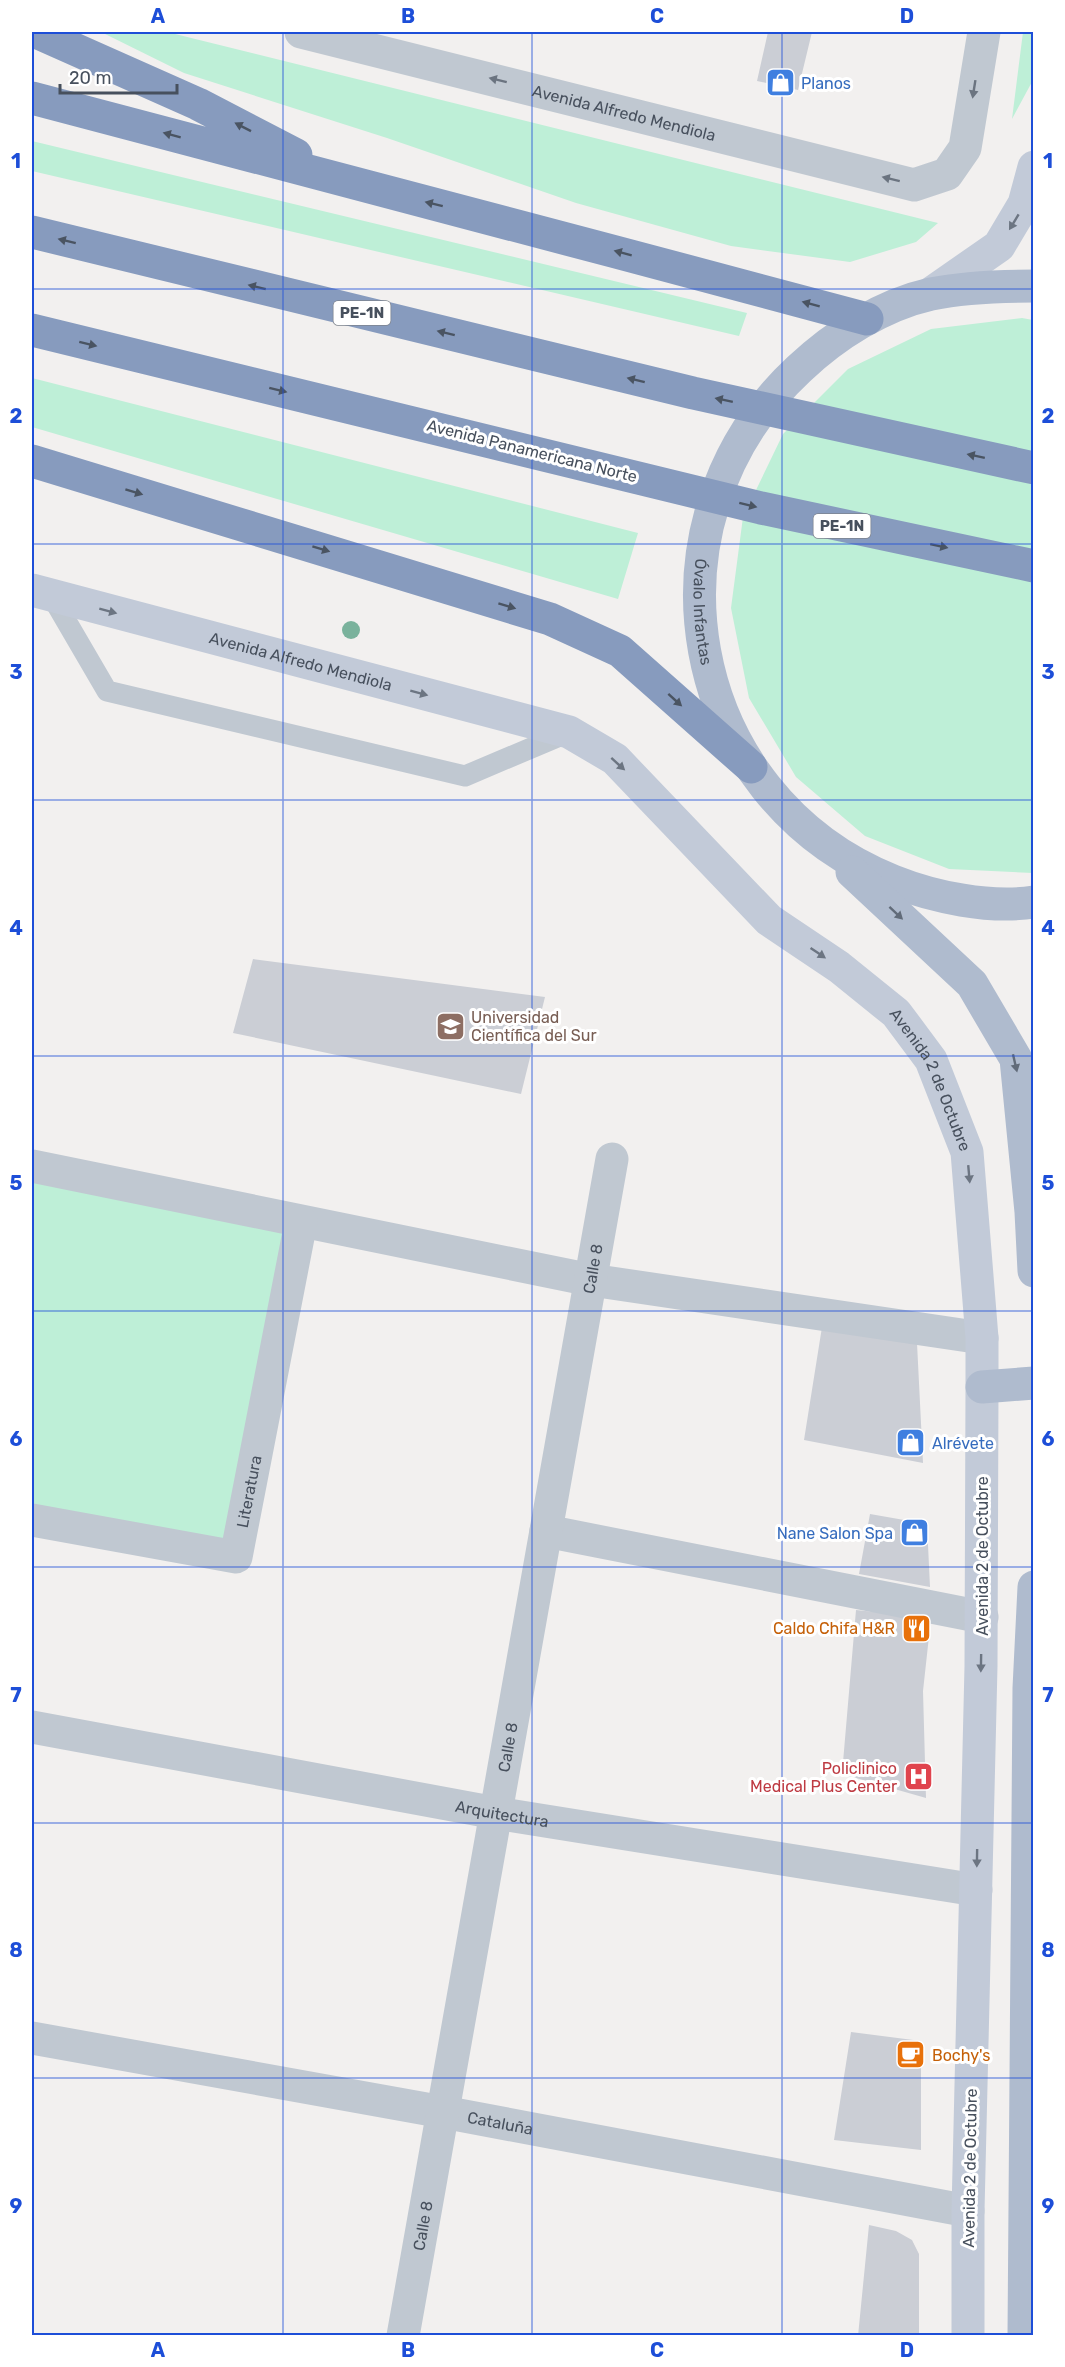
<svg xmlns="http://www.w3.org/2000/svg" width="1065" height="2367" font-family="Rubik,sans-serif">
	<rect width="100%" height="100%" fill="#f2f0ef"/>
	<path fill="#beefd7" d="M101,32H167L938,223L916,242L850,262L731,246L576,203L387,138L184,73Z
		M1023,32H1033V80L1012,119Z
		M32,141L747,313L739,336L32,171Z
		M1022,318L1033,320V873L949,869L865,836L796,777L749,698L731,608L743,517L783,434L848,369L931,329Z
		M32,378L638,533L618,599L32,427Z
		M32,1178L289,1231L225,1546L32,1511Z"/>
	<path fill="#cbced5" d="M768,32H812L798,90L757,81Z
		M253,959L545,997L521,1094L233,1033Z
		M822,1327L917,1343L923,1463L804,1440Z
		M870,1514L927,1524L930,1587L859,1574Z
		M856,1610L931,1618L923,1691L926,1798L842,1774Z
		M851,2032L921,2041V2150L834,2140Z
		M869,2225L896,2231L912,2240L919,2254V2336H858Z"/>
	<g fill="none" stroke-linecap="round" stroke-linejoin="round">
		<path stroke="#c0c8d1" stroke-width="21" d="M51,595L107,691L465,776L569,732"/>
		<g stroke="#c0c8d1" stroke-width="33">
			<path id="s1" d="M301,32L914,185L947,174L965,148L984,32"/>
			<path d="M32,1166L591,1280L982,1338"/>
			<path id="s2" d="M32,1520L236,1557L301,1222"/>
			<path d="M546,1531L982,1617"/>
			<path id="s3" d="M32,1727L496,1813L976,1890"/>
			<path id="s4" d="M32,2038L443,2112L968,2211"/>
			<path id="s5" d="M403,2336L612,1159"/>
		</g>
		<g stroke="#c2cad8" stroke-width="33">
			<path d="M930,294L999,246L1024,204L1034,167"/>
			<path id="s6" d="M32,590L569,732L615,759L769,920L839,967L896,1013L931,1060L967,1152L982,1338V1387L981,1666L968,2211V2336"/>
		</g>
		<g stroke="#afbbce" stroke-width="33">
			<path id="s7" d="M1034,286C999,286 965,287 931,294C882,305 835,335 799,369C633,523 682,797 893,881C933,897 990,909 1034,902"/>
			<path d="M852,872L972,984L1016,1059L1031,1212L1034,1271"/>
			<path d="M982,1387L1034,1383"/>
			<path d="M1024,2336L1029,1688L1034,1587"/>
		</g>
		<path stroke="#879bbe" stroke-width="33" d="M36,32L198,104L296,155
			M32,98C310,172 589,244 867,319
			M32,232L693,393L1034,468
			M32,330L761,508L1034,566
			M32,461L550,619L620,651L751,767"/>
	</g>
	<circle fill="#7ab29c" cx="351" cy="630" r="9"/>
	<defs><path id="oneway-solid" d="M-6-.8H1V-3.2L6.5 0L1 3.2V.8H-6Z" transform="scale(1.5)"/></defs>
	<g fill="#6b7480">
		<use href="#oneway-solid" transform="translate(498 80) rotate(-166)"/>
		<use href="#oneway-solid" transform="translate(974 89) rotate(99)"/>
		<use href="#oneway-solid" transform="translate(891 179) rotate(-166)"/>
	</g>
	<g fill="#4a5462">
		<use href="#oneway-solid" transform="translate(243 127) rotate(-153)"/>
		<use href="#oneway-solid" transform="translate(172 135) rotate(-165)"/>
		<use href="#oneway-solid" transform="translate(434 204) rotate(-166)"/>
		<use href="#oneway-solid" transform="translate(67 241) rotate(-166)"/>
		<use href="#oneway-solid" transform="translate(623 253) rotate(-165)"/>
		<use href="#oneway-solid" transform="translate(257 287) rotate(-166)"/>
		<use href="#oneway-solid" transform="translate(811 304) rotate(-165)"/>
		<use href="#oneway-solid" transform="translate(446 333) rotate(-166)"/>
		<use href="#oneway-solid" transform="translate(88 344) rotate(14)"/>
		<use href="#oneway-solid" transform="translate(636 380) rotate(-166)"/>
		<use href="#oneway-solid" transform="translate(278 390) rotate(14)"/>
		<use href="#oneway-solid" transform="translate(724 400) rotate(-168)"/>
		<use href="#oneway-solid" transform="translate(976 456) rotate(-168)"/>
		<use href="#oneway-solid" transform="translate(134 492) rotate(17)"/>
		<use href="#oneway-solid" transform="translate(748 505) rotate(14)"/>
		<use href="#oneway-solid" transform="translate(939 546) rotate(12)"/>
		<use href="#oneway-solid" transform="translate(321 549) rotate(17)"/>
		<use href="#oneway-solid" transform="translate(507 606) rotate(17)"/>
		<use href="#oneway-solid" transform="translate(675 700) rotate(42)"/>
	</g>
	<g fill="#6c7582">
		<use href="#oneway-solid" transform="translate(1014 222) rotate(121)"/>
		<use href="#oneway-solid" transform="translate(108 611) rotate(15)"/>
		<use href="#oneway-solid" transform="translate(419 693) rotate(15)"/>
		<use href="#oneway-solid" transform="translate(618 764) rotate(42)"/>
		<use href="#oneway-solid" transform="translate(818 953) rotate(34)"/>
		<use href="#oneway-solid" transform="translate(969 1174) rotate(85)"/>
		<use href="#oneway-solid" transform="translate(981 1663) rotate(91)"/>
		<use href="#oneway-solid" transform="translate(977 1858) rotate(91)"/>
	</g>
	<g fill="#616b79">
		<use href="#oneway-solid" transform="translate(896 913) rotate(43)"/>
		<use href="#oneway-solid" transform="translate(1015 1063) rotate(77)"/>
	</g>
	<path fill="none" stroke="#1d4ed8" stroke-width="1.5" stroke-opacity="0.55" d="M283,32V2336M532,32V2336M782,32V2336M32,289H1034M32,544H1034M32,800H1034M32,1056H1034M32,1311H1034M32,1567H1034M32,1823H1034M32,2078H1034"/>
	<defs>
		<symbol id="shop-square" viewBox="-11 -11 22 22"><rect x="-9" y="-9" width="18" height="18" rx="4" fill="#3f7fe0" stroke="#fff"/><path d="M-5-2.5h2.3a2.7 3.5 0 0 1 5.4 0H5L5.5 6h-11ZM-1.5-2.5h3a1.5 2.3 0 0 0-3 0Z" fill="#fff"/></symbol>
		<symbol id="university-square" viewBox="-11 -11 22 22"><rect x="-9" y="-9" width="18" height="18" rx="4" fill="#8d6e63" stroke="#fff"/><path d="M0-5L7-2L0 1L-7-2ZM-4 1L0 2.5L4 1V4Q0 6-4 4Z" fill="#fff"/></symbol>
		<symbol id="restaurant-square" viewBox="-11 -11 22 22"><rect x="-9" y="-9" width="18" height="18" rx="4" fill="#e8710a" stroke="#fff"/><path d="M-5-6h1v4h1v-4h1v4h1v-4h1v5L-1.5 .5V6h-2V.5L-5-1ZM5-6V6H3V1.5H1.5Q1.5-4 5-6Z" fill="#fff"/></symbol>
		<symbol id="hospital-square" viewBox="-11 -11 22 22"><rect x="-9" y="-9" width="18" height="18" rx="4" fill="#e0444e" stroke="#fff"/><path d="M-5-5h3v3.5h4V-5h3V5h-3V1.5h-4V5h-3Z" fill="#fff"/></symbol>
		<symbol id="cafe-square" viewBox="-11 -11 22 22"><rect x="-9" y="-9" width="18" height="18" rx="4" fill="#e8710a" stroke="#fff"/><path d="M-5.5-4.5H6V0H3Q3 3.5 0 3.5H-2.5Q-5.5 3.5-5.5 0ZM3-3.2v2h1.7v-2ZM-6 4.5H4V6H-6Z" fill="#fff"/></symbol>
	</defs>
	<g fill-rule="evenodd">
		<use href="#shop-square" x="764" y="66" width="33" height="33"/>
		<use href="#university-square" x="434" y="1010" width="33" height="33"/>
		<use href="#shop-square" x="894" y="1426" width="33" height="33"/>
		<use href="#shop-square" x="898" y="1516" width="33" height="33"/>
		<use href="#restaurant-square" x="900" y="1612" width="33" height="33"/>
		<use href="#hospital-square" x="902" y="1760" width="33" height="33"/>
		<use href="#cafe-square" x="894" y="2038" width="33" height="33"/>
	</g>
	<g text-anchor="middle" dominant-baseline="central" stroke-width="6" stroke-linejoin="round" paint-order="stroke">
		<g fill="#fff" stroke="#7e848e" stroke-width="1.5">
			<rect x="333.5" y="301" width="57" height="24" rx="4.5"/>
			<rect x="813.5" y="514" width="57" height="24" rx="4.5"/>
		</g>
		<g font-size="15" font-weight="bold" fill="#47505d">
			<text x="362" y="313">PE-1N</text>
			<text x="842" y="526">PE-1N</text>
		</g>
		<g font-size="16" fill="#366cbe" stroke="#fff" text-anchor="start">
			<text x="801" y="83">Planos</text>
			<text x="932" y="1443">Alrévete</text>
			<text x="893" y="1533" text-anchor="end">Nane Salon Spa</text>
		</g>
		<g font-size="16" fill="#47505d" stroke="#fff">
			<text stroke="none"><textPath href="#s1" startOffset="333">Avenida Alfredo Mendiola</textPath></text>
			<text transform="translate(532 451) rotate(14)">Avenida Panamericana Norte</text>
			<text stroke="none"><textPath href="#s7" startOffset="528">Óvalo Infantas</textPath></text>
			<text stroke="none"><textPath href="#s6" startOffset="278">Avenida Alfredo Mendiola</textPath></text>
			<text stroke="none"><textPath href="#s6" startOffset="1065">Avenida 2 de Octubre</textPath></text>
			<text stroke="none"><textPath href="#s5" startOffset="1084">Calle 8</textPath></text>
			<text stroke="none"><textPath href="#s2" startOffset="274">Literatura</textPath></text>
			<text transform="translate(982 1556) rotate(-90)">Avenida 2 de Octubre</text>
			<text stroke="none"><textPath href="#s5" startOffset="598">Calle 8</textPath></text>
			<text stroke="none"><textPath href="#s3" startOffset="478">Arquitectura</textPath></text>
			<text stroke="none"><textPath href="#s4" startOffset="476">Cataluña</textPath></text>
			<text transform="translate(970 2168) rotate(-89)">Avenida 2 de Octubre</text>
			<text stroke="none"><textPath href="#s5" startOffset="112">Calle 8</textPath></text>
		</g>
		<g font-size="16" fill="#785e54" stroke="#fff" text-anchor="start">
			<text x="471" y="1017">Universidad<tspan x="471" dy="18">Científica del Sur</tspan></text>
		</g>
		<g font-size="16" fill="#c56008" stroke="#fff" text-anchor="end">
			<text x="895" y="1628">Caldo Chifa H&amp;R</text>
			<text x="932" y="2055" text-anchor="start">Bochy's</text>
		</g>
		<g font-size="16" fill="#be3a42" stroke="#fff" text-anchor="end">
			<text x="897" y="1768">Policlinico<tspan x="897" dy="18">Medical Plus Center</tspan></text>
		</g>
	</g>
	<rect width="1065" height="2367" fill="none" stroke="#ffffff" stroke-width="66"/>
	<path d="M60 84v9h117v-9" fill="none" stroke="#47505d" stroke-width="3"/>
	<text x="69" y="84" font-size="18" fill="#47505d" stroke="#ffffff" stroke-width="4.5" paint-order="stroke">20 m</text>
	<rect x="33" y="33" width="999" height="2301" fill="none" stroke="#1d4ed8" stroke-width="2"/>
	<g font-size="20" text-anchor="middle" font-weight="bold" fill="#1d4ed8">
		<text x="158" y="23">A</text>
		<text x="408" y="23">B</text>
		<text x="657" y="23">C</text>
		<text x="907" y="23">D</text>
		<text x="16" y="168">1</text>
		<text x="1048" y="168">1</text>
		<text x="16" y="423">2</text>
		<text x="1048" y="423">2</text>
		<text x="16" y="679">3</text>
		<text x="1048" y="679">3</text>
		<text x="16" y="935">4</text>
		<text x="1048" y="935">4</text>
		<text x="16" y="1190">5</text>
		<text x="1048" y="1190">5</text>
		<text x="16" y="1446">6</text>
		<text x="1048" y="1446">6</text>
		<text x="16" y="1702">7</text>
		<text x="1048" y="1702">7</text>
		<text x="16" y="1957">8</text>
		<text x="1048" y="1957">8</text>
		<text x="16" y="2213">9</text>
		<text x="1048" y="2213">9</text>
		<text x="158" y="2357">A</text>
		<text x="408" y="2357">B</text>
		<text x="657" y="2357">C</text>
		<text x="907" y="2357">D</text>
	</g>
</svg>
